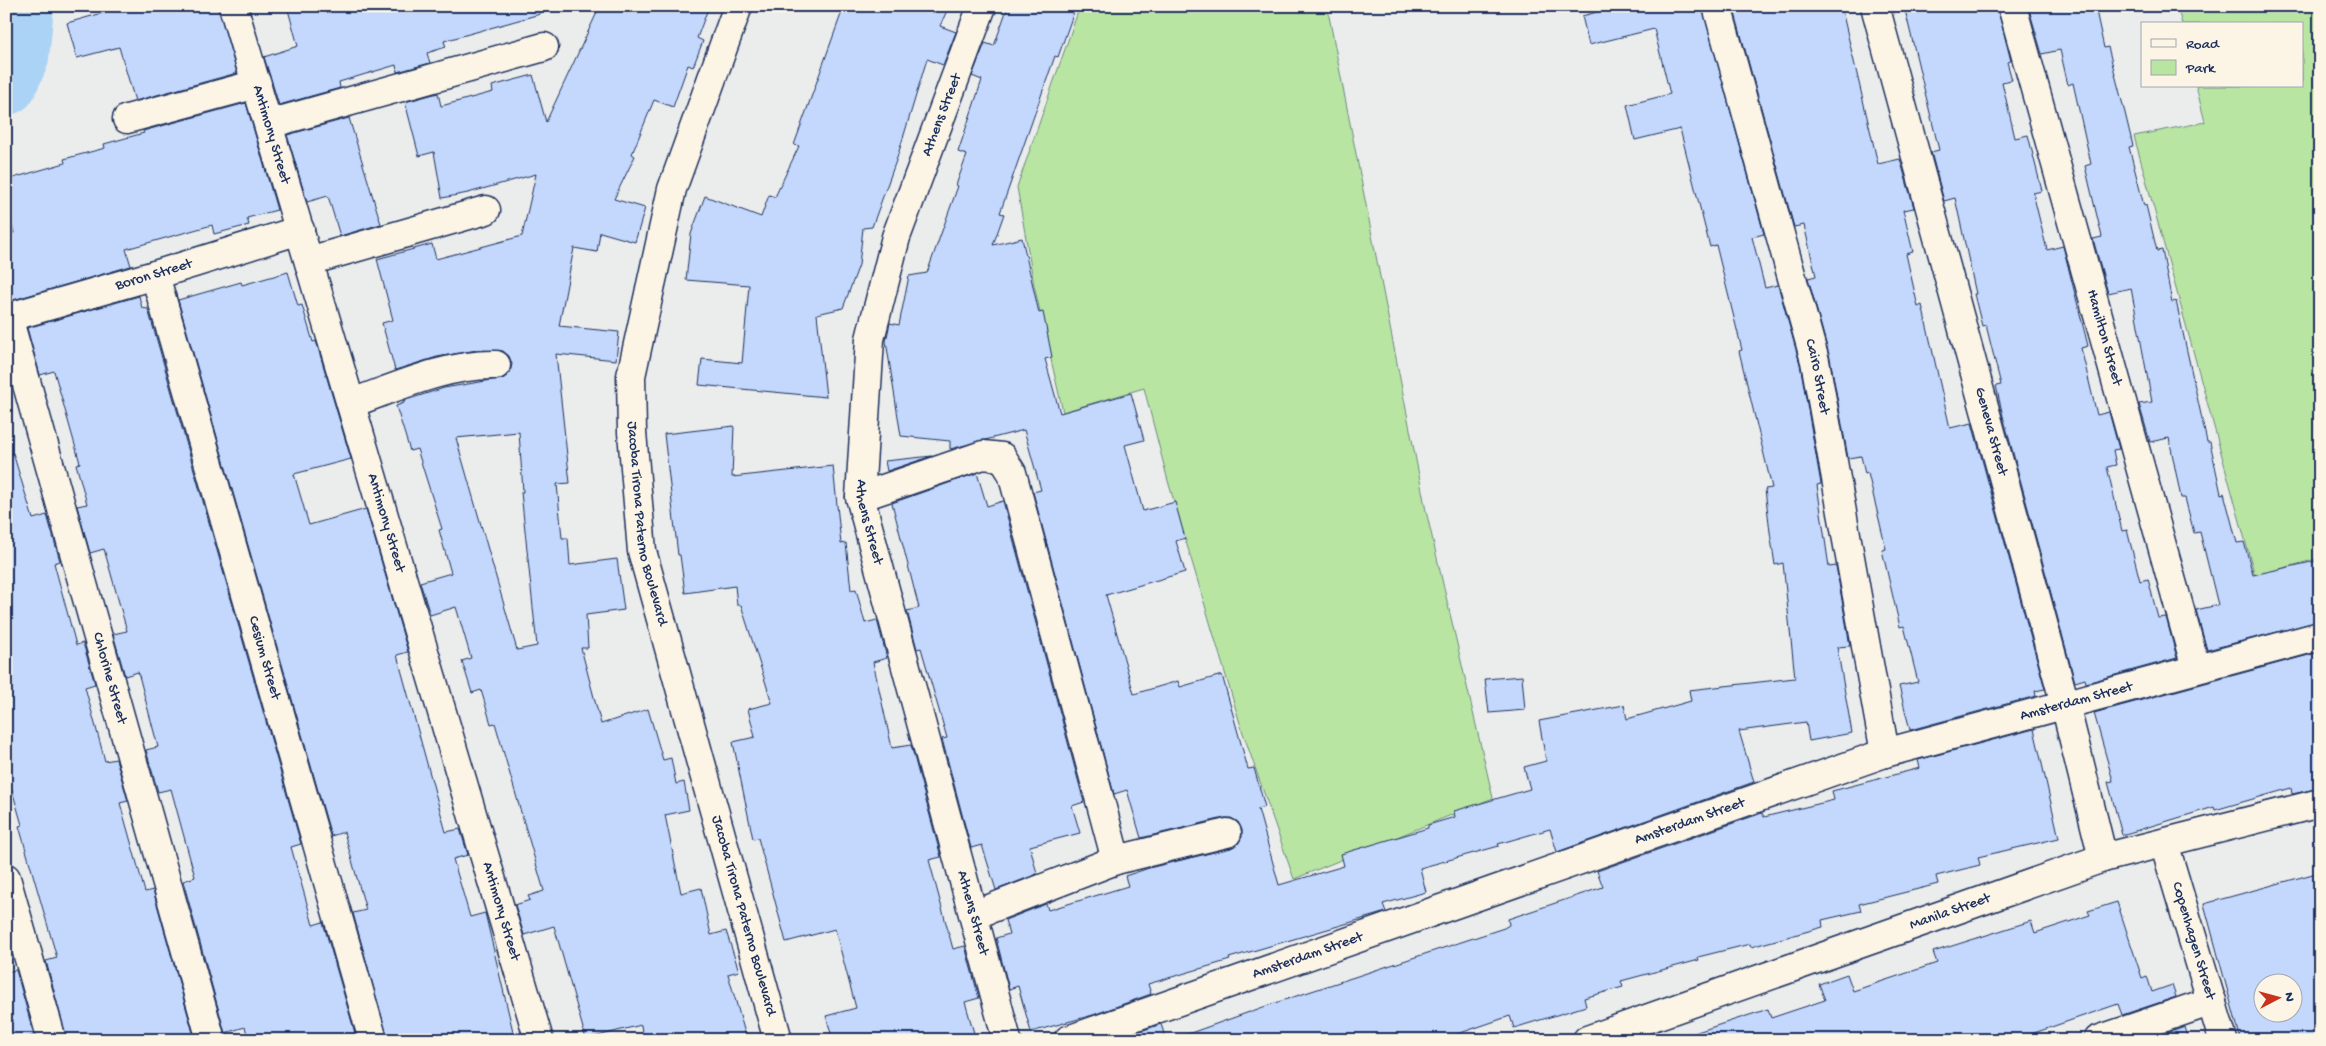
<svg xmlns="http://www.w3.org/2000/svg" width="2326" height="1046" font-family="'Gochi Hand',sans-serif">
	<rect width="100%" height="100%" fill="#ebecec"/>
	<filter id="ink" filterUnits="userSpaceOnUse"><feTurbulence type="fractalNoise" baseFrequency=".02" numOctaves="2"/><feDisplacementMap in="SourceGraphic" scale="10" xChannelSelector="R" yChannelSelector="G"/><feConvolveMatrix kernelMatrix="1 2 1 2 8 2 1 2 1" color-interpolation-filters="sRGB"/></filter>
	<g filter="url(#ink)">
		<path fill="#b9e5a2" stroke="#6a8a80" d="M1080,6H1327L1426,511L1493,798L1294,879L1242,730L1168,481L1144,388L1063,412L1034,285L1017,187Z
			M2177,6H2320V558L2255,576L2134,136L2205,122L2196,86H2302V24H2182Z"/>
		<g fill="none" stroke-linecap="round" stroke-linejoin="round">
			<path stroke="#aad3f5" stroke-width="62" d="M6,84L18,57L23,6"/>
		</g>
		<path fill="#c3d8fc" stroke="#1b2f5e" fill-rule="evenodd" d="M104,6H218L237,73L135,101L119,47L77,58L67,23L106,12Z
			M287,6H539L540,14L444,41L446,47L427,53L430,63L397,72L396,65L339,82L340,88L279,105L264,57L298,46Z
			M600,6H709L697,38L703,41L693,67L688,65L673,107L654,100L632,154L635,156L614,199L645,208L635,242L600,232L597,252L574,248L559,326L619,332L616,360L556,354L570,483L557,484L562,538H568L570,565L617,559L624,610L586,615L588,648H581L601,724L648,709L663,760L671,758L676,784L684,782L689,810L665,815L681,893L701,888L711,935L726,931L739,971L728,974L747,1040H643L641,1025L586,1039L554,926L524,935L515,905L530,900L528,896L544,891L495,723L491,724L481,690L472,693L462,661L471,658L456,607L430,615L420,582L451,573L439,530L442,529L417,449L410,451L396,406L404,403L403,401L444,388L504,378L510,373L512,364L509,356L503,351L477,350L437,357L395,370L382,323L393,320L377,259L432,244L436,259L522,236L536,174L468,193L442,198L434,152L419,156L405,102L438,93L441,106L493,92L492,86L533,75L546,122ZM519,432L523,492H521L537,646L517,650L456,438Z
			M844,6H949L940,26L956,32L943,65L927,59L897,158L872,227L863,228L859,265L843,308L817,314L826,397L699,385L702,359L742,363L749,285L686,280L691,234L705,196L761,217L769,195L775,197L799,146L794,145Z
			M1008,6H1076L1058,57L1055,56L1000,213L1004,214L993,245L1022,238L1039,313L1043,312L1052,357L1045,359L1060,413L1131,393L1144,440L1125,445L1143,511L1175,502L1185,538L1176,541L1185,572L1106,595L1134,694L1178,681L1180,687L1222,675L1248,769L1254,768L1265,807L1258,809L1279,885L1344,866L1341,854L1428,828V825L1455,817L1454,811L1530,789L1524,767L1546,761L1539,721L1624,705L1627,719L1691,701L1689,690L1795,678L1783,563L1775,565L1770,532L1765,489L1772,488L1739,351L1742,350L1716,245L1710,247L1680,129L1635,140L1627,105L1670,94L1654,29L1589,45L1582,16L1620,6H1702L1764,234L1752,237L1765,288L1778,285L1800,364L1821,484L1817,485L1829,567L1836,566L1850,646L1837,647L1852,733L1809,741L1806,722L1739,731L1754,782L1557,852L1550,829L1498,844L1499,846L1420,868L1426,892L1383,904L1386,912L1229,958L1230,960L1148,984L1151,994L1093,1015L1031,1032L1018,986L1009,989L996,938L1009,934L1005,920L1046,904L1048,910L1128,886L1125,876L1149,868L1231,848L1238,844L1242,837V830L1238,822L1231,818H1224L1141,838L1127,790L1114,794L1033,492L1041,490L1024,430L950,449V441L901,436L886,341L890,323L899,325L909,276L927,273L958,186L956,185L967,155L958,152L982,80L972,76L985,43L994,46Z
			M1733,6H1841L1878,164L1900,159L1914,208L1903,210L1913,252L1906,254L1918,307L1922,305L1950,428L1972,423L2045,689L2035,691L2036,696L1910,730L1899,686L1918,682L1904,626L1900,627L1882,550L1886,549L1868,473L1865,474L1861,456L1848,458L1830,358L1808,278L1816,276L1804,225L1794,227Z
			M1904,6H1997L2011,61L2007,62L2012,80L2002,82L2015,138L2028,135L2042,191L2033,193L2047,250L2063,246L2088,346L2081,348L2097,415L2109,412L2119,449L2113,450L2116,465L2107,467L2122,531L2127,530L2140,581L2148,579L2158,618L2166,617L2177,658L2086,683L2085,679L2075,682L2003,416L1996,386L2001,385L1986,325L1982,326L1974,294H1976L1955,198L1944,201L1931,152L1939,150Z
			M2028,6H2095L2104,48L2108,47L2125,113L2133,146L2129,147L2144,206L2146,205L2157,251L2162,250L2172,302L2176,301L2207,442H2210L2221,494L2224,493L2237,543L2244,542L2253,575L2320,560V621L2207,650L2196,610L2218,605L2200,532L2194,533L2185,498H2181L2169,438L2150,442L2139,404L2152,402L2131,288L2108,293L2093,239L2102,237L2085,166L2091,164L2073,83L2068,85L2060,50L2042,54Z
			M246,103L277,210L247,218L249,225L214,234L212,225L126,249L131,266L6,302V235L14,233L6,203V180L65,163L64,159L105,148L104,144L144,133L143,131Z
			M349,118L381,224L340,236L328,196L307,202L287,135Z
			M288,272L298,306L302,305L313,342L316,341L351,459L294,474L309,525L366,509L408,652L397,655L446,832L460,829L468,855L453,859L470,917L485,913L515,1040H388L353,913L366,910L344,832L331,836L178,300L241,282L242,285Z
			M139,296L142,308L148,309L301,844L291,847L313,925L323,922L357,1040H249L245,1027L225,1033L183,881L195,877L171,789L158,792L146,750L158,747L138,672L125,676L113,634L127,631L104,549L90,553L77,506L87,504L76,464L80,463L54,371L40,375L27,328Z
			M734,426L732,477L833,466L841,544L846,543L851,590L856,589L865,623L877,620L887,658L873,662L892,748L911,745L941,857L929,860L953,949L965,946L979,998L965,1002L976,1040H833L826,1016L856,1008L835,929L786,942L758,838L753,839L733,742L755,737L748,709L772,703L741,605H737L735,586L685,593L680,555H678L664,434Z
			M13,453L33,519L47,515L60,561L54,563L76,645L83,643L95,684L85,687L105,761L116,759L128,801L120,803L145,892L153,890L195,1040H67L46,961L57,958L19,826L22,825L6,769V454Z
			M932,456L887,471L885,461Z
			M977,473L987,506L1003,501L1084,802L1072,806L1080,833L1030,846L1037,874L996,890L982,845L971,848L942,739L947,738L921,648L917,649L907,611L919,608L892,503Z
			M2320,652V788L2292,794L2291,788L2215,810L2214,807L2122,835L2108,782L2113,781L2094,713Z
			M1522,676L1525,710L1489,713L1485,679Z
			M2034,729L2059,838L1978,857L1980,865L1936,876L1938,884L1859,904L1861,911L1822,920L1823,927L1751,947L1750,944L1698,957L1699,960L1621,981L1623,987L1584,998L1586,1006L1514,1028L1510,1016L1440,1040H1186L1185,1035L1269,1005L1504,928L1509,925L1508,919L1603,887L1597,871L1762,813L1764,817L1834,800L1832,791L1920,768L1918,760Z
			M2320,872V1040H2241L2204,904ZM2264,984H2294V1014H2264Z
			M2117,902L2142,978L2147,976L2152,992L2172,985L2176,997L2122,1015L2118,1004L2014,1040H1692L1691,1034L1768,1009L1771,1018L1825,1000L1819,984L1847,974L1853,991L1937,963L1933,952L2031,921L2035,933L2090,915L2088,911Z
			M16,970L34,1035L20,1040H6V972Z
			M1161,1024L1166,1040H1125L1124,1037Z
			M2185,1027L2189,1040H2147Z"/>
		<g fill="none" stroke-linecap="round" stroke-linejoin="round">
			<defs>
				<g id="minor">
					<path id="s1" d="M233,6L539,1040"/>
					<path id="s2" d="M982,6L896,237L870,339L860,497L1007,1040"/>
					<path id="s3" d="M1717,6L1815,361L1885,753"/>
					<path id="s4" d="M1875,6L2065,704L2103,858"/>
					<path id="s5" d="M2012,6L2196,668"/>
					<path d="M127,119L257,84"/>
					<path d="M269,124L544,47"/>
					<path d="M309,261L486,210"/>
					<path id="s6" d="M155,275L373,1040"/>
					<path id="s7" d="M8,317L211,1040"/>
					<path id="s8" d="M6,318L155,275L300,230"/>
					<path d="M352,403C397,387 446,364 496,365"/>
					<path d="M860,497L983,455L1002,457L1012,473L1116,860L974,915"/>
					<path id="s9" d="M2164,843L2223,1040"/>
					<path d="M1116,860L1227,833"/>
					<path d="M6,878L52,1040"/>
					<path id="s10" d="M1068,1040L1885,753L2320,636"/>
					<path id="s11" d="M1587,1040L2103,858L2320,803"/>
					<path d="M2098,1040L2212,1001"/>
				</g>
				<g id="tertiary">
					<path id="s12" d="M738,6L672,189L631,376L632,432L642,551L778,1040"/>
				</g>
			</defs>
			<use href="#minor" stroke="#1b2f5e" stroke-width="31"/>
			<use href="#tertiary" stroke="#1b2f5e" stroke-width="31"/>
			<use href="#minor" stroke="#fcf5e5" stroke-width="28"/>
			<use href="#tertiary" stroke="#fcf5e5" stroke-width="28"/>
		</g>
	</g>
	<g text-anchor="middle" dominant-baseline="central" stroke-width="5" stroke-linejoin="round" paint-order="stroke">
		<g font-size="15" fill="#1b2f5e" stroke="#fcf5e5">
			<text transform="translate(942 115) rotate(-69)">Athens Street</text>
			<text stroke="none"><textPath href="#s1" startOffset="134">Antimony Street</textPath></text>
			<text stroke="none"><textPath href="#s8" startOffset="154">Boron Street</textPath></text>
			<text stroke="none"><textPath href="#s5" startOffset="344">Hamilton Street</textPath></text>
			<text stroke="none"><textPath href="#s3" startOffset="384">Cairo Street</textPath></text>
			<text stroke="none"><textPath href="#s4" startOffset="441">Geneva Street</textPath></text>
			<text stroke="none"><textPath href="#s2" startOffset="536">Athens Street</textPath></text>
			<text stroke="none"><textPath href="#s1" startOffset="539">Antimony Street</textPath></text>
			<text stroke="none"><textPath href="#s12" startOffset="535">Jacoba Tirona Paterno Boulevard</textPath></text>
			<text stroke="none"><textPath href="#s6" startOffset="398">Cesium Street</textPath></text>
			<text stroke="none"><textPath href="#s7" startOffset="375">Chlorine Street</textPath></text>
			<text stroke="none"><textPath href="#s10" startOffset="1064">Amsterdam Street</textPath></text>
			<text stroke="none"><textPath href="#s10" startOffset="659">Amsterdam Street</textPath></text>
			<text stroke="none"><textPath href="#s1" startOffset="944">Antimony Street</textPath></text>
			<text stroke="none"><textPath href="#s11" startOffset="385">Manila Street</textPath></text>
			<text stroke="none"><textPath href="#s2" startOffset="941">Athens Street</textPath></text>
			<text stroke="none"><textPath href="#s12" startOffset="940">Jacoba Tirona Paterno Boulevard</textPath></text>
			<text stroke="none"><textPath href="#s9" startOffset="102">Copenhagen Street</textPath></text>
			<text stroke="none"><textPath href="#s10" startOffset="254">Amsterdam Street</textPath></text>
		</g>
	</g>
	<rect width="2326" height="1046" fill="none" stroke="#fcf5e5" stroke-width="25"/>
	<rect x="12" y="12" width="2301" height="1021" fill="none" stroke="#1b2f5e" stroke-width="2" filter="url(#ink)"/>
	<rect x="2141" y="22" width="162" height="65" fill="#fcf5e5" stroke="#a2a6af"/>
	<rect x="2151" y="39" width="25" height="8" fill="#fcf5e5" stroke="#a2a6af"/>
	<text x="2186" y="48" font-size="15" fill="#1b2f5e">Road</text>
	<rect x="2151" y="60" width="25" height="15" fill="#b9e5a2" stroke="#a2a6af"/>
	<text x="2186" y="72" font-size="15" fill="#1b2f5e">Park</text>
	<g transform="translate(2278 998) rotate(84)"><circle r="24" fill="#fcf5e5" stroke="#a2a6af"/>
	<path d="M0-4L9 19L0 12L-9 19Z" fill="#c8321e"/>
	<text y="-8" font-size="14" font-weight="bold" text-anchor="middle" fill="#1b2f5e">N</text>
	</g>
</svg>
